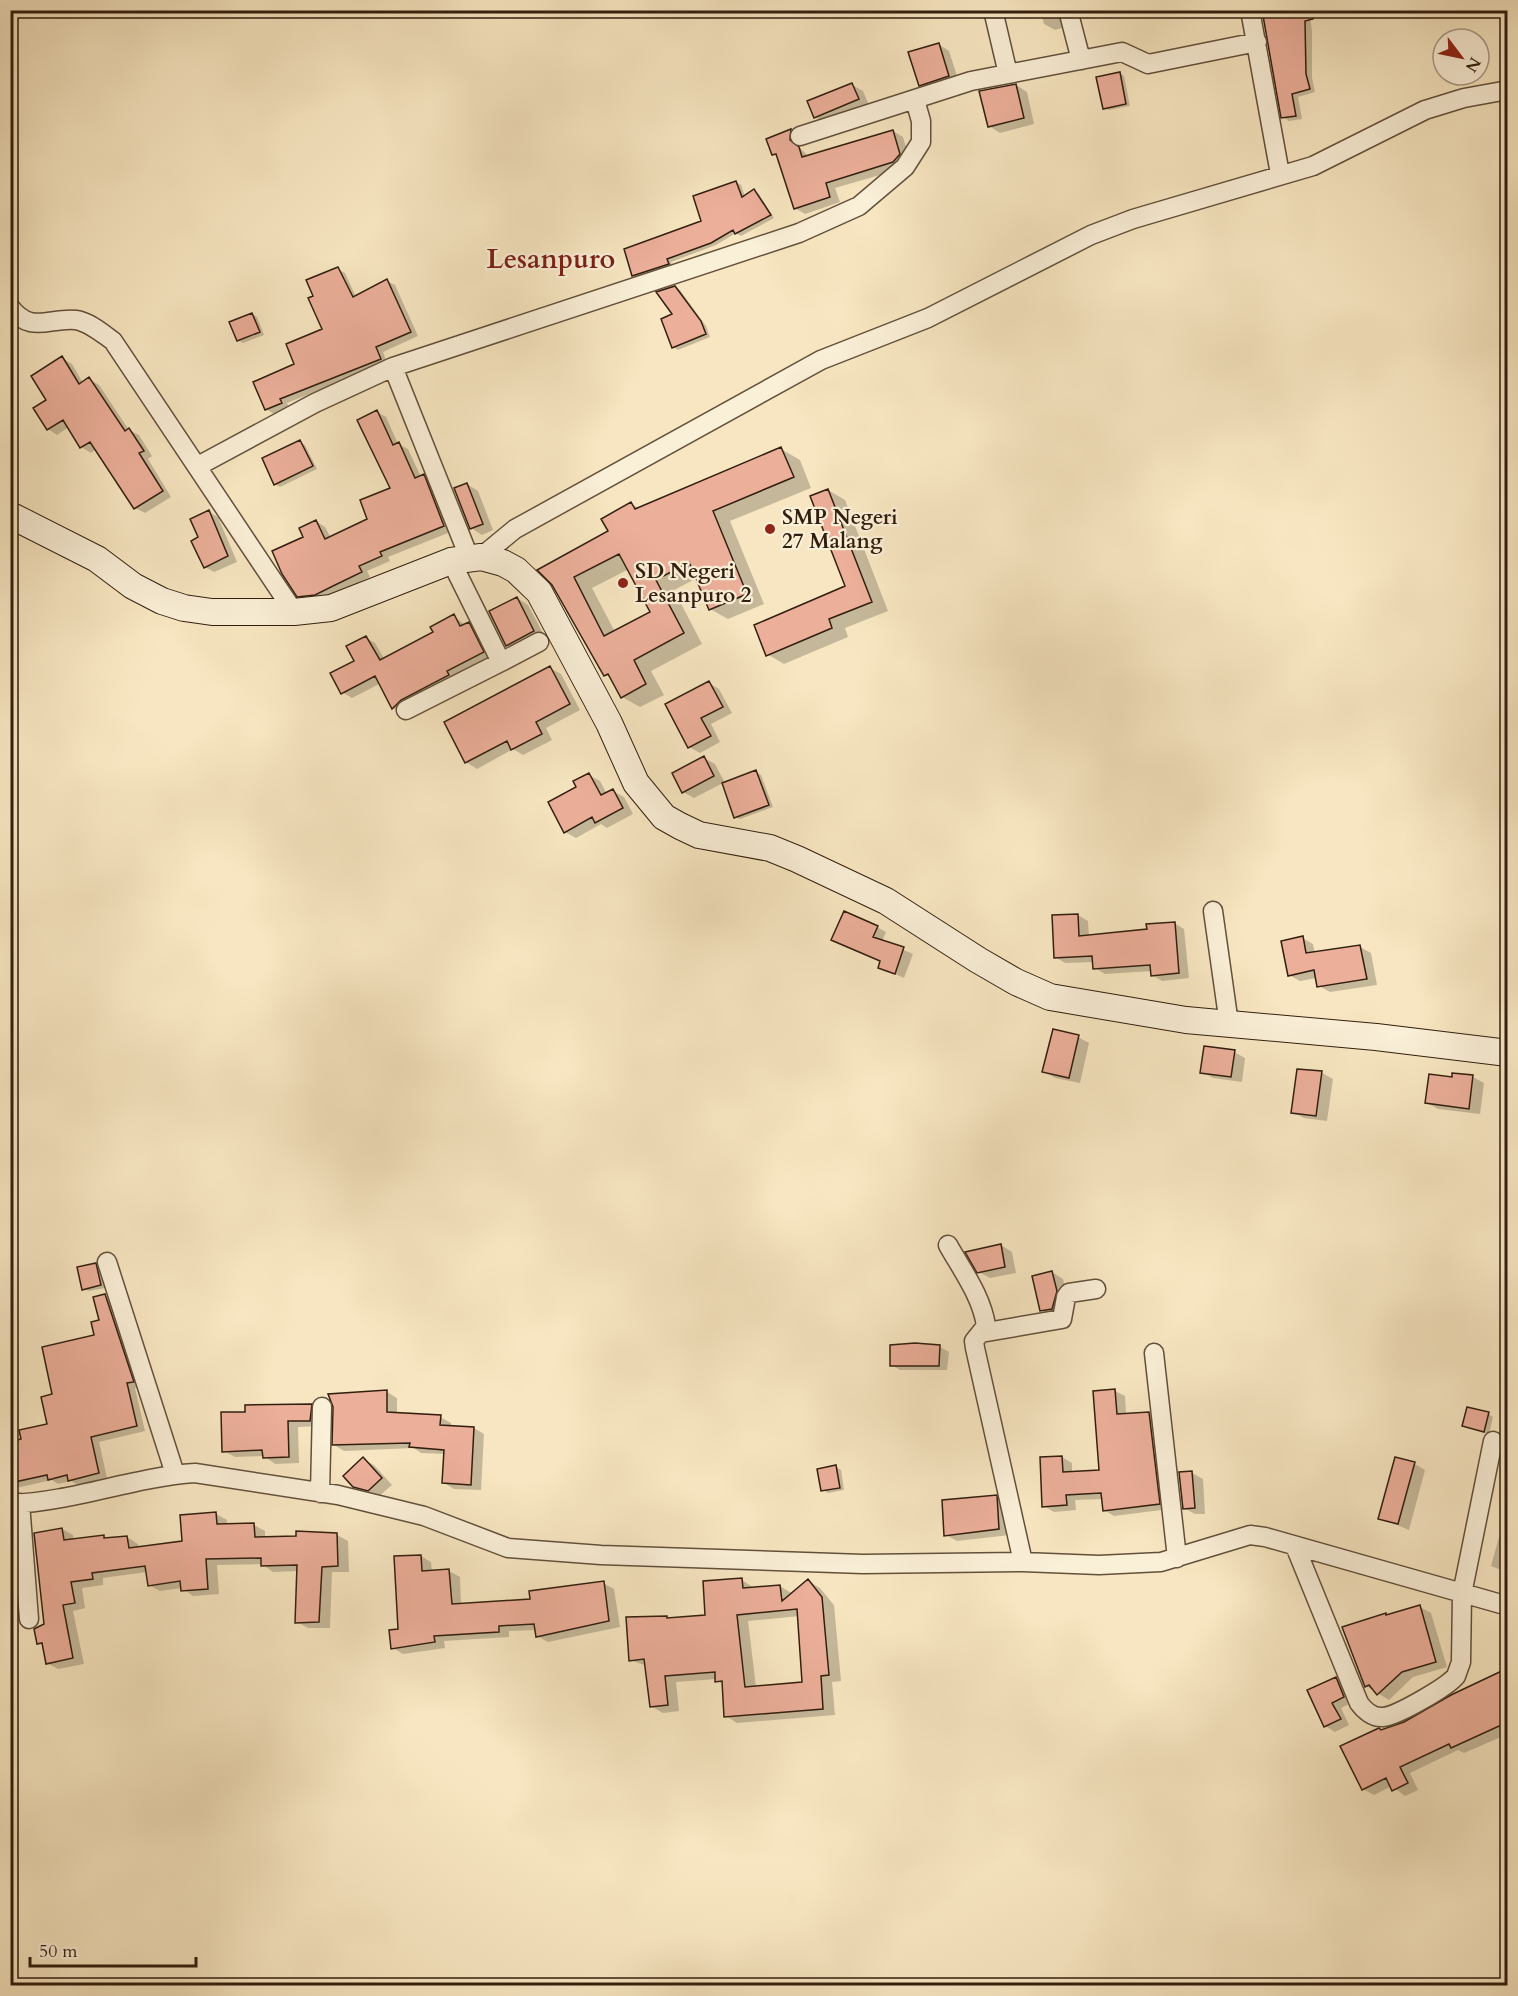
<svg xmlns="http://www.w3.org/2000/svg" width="1518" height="1996" font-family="Cardo,serif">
	<rect width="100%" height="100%" fill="#f7e6c1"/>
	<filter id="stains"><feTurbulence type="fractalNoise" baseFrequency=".00333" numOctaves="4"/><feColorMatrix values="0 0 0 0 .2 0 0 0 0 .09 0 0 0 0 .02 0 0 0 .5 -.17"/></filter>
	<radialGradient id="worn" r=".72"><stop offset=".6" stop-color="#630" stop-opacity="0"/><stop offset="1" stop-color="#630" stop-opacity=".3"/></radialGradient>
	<path fill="#0003" fill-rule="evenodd" d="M1040,10H1070L1069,26L1055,30L1044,24Z
		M1263,10H1309L1312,31V78L1315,92L1298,97L1302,119L1289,121L1283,117Z
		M938,44L949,51L959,82L931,91L920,85Z
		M1119,73L1124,76L1130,106L1109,110L1104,108Z
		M852,85L863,91L869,105L826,123L815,117Z
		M1016,85L1027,92L1034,124L1000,133L989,126Z
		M791,131L801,137L799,147L809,157L893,131L903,137L910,160L904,168L835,188L840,202L805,214L795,208L779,157L773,154L768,140Z
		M736,182L741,185L745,197L754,191L759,194L774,218L741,236L736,233L716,245L671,262L673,267L638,278L633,275L703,222Z
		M337,269L345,273L356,297L387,281L395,285L418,336L383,352L387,363L287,403L289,408L274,414L266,409L324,330Z
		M675,287L680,290L706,326L710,337L678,350L673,347Z
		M252,314L257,317L264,335L243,343L238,340Z
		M62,358L72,364L83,383L89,379L99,385L129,430L139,435L152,456L148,459L171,497L145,513L135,508L96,449L91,453L81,447L69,427L57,435L48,429V400Z
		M377,412L386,417L398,444L408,449L421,477L424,476L433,481L453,531L388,557L390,561L367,571L370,577L325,599L308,601L298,595L305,538L316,521L325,527L331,538L369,520L392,489Z
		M300,442L305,445L317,469L280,487L275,484Z
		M781,449L800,460L811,488L730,521L764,604L728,619L710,609L697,578L674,590L702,644L651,671L664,695L640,707L622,697L612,679L605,674L553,584L610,532L631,504L639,508ZM629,569L652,612L615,632L592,588Z
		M467,484L478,491L493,530L482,535L471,528Z
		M828,490L845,500L888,611L845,628L848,637L784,664L767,654L847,587Z
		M209,512L218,517L237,562L214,572L205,567L200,538Z
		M517,598L528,605L545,637L518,651L507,645Z
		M454,616L465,625L469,624L478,629L492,658L402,713L393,708L381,683L352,698L342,692L366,638L375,643L385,660L435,633Z
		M550,668L561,674L580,710L546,728L552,740L523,755L513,749L477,769L466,762Z
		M709,683L719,689L732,713L711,724L720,742L700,753L689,747Z
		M704,758L715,764L725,783L756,772L761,775L773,807L740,819L735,817L723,783L694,798L683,792Z
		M589,775L600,781L607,794L613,791L624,797L633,814L607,828L601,824L576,838L565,832L578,787Z
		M1078,915L1088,921L1089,936L1148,930L1174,923L1184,929L1189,978L1162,981L1152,975V971L1105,974L1095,968L1094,962L1065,963L1055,957Z
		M877,927L886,932L882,941L913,954L904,978L880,967L882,962L842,945Z
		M1302,938L1313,944L1315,954L1360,947L1371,953L1377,985L1330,992L1319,986L1317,978L1300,981L1289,975Z
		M1078,1037L1089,1043L1080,1083L1055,1078L1044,1071Z
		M1234,1052L1245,1058L1242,1082L1213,1078L1202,1072Z
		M1322,1073L1333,1079L1327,1121L1304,1118L1293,1112Z
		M1454,1074L1473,1077L1484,1083L1480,1114L1438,1109L1427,1103L1453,1078Z
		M1001,1245L1012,1252L1016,1273L990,1278L979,1272Z
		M95,1264L100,1267L105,1288L89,1291L84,1289Z
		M1052,1272L1063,1279L1067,1298L1053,1317L1041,1310Z
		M105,1296L114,1301L142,1387L135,1388L145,1431L99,1442L107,1478L78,1485L71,1481L58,1484L52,1480L16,1488L10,1485V1443L23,1440L49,1425L54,1395L96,1336Z
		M892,1347H940L949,1352L947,1370H900L892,1365Z
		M1115,1391L1125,1396L1126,1415L1149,1414L1159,1419L1169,1509L1114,1516L1104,1510L1103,1499L1075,1500L1076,1510L1054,1512L1044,1506L1062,1457L1072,1463V1473L1100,1471Z
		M387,1392L397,1398V1414L440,1417L451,1423V1427L474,1428L484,1434L481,1490L454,1489L444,1483L445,1454L421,1453L414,1448L344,1451L334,1445Z
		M311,1405L322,1412L321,1426L298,1427L299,1463L275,1464L264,1456L235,1457L224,1451L246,1413Z
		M1488,1414L1493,1417L1489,1434L1464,1425Z
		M363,1459L374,1465L392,1485L379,1496L354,1486Z
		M1415,1464L1425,1470L1409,1530L1380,1518Z
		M836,1467L841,1470L844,1490L828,1493L823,1490Z
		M1192,1473L1203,1479L1205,1514H1195L1184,1508Z
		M996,1497L1007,1503L1010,1535L957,1541L946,1535Z
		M1508,1505V1573L1491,1566Z
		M216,1514L227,1520V1526L254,1525L265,1531V1538L337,1535L348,1541L349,1572H332L330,1628H308L297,1622L298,1571L273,1572L262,1564L217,1565L219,1594L193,1596L182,1588L160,1591L149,1585L147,1572L103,1578V1585L82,1588L85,1608L73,1611L84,1664L58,1669L47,1663L44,1646L39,1643L46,1625L62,1529L73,1535L74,1540L127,1537L138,1544L139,1548L184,1542Z
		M10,1551L23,1557L26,1598L10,1601Z
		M421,1556L431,1562L432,1572L449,1571L460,1577L461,1605L532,1600L603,1583L614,1589L620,1627L548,1642L537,1636L536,1630L509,1631V1637L444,1641L445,1648L403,1654L393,1648Z
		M742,1580L754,1588L780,1586L793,1594L808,1581L820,1588L834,1605L841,1681L832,1682L835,1715L737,1723L726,1716L722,1684L717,1679L676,1682L679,1711L663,1713L651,1706L647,1666L630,1660L667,1617L671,1619L707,1616ZM799,1616L803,1683L756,1687L748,1621Z
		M10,1604L16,1631L10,1632Z
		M1420,1607L1431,1613L1447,1667L1413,1677L1389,1700L1366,1686L1386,1614L1389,1616Z
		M1508,1639V1672L1500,1642Z
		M1336,1678L1345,1684L1353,1702L1341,1708L1349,1725L1335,1732L1325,1726Z
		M1508,1688V1734L1464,1753L1458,1750L1410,1773L1418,1790L1405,1796L1392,1786L1374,1795L1363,1789L1382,1732Z"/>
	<path fill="#ecaf9a" stroke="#321e0e" stroke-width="1.5" fill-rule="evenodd" d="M1262,10H1312L1313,19L1305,21L1306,74L1310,89L1292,94L1296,116L1281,118Z
		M939,43L949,76L919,86L908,52Z
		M1120,72L1126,104L1103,109L1096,77Z
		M852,83L859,99L814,118L807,101Z
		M1016,84L1024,118L988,127L979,91Z
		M791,129L790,140L799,147L802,157L893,130L900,154L893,162L826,183L830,197L794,209L776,154L772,155L766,139Z
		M736,181L742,197L754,189L771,215L735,234L733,230L711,243L667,259L669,264L632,276L624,249L701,221L693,196Z
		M338,267L353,297L387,279L411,332L376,347L381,359L280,399L282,403L265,410L253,382L294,364L286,344L322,329L308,298L313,296L306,280Z
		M675,286L701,321L706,334L672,348L661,319L672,314L656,292Z
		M252,313L260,332L237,341L229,322Z
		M62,356L79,384L89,377L125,431L129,428L144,451L139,453L163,491L134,509L90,442L80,448L63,420L47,430L33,408L46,400L31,376Z
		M377,410L393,445L399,442L415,478L424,474L444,526L380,552L382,556L359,566L362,572L335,585L315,595L297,597L282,574L272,551L303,537L299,528L316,520L325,539L367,519L360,500L390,488L357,420Z
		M300,440L313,466L274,485L262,458Z
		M781,447L794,477L713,511L747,594L709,610L689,562L656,580L684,633L634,660L646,684L621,698L608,674L604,676L552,585L537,570L608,531L601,519L631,502L635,509ZM619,554L650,612L604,636L574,577Z
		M467,483L483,524L470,529L454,488Z
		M828,489L872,602L829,619L832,628L766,656L754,625L845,586L810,496Z
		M209,510L228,556L204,568L191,541L198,537L190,519Z
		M517,597L534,631L506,646L489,611Z
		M454,614L460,626L469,622L484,652L447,671L449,675L401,700L392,709L375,676L341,694L330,673L354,661L346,646L366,636L380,660L433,632L430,627Z
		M550,666L570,704L536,722L542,734L511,750L507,741L465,763L444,722Z
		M709,681L723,707L701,718L711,736L688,748L665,704Z
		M704,756L714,776L682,793L672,773Z
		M756,770L769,805L734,818L722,783Z
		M589,773L601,795L613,789L623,808L595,823L592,817L564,833L548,802L576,787L573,781Z
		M844,911L878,926L873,937L904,947L895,974L878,968L880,961L831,940Z
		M1078,914L1079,936L1147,929L1146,924L1175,922L1179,973L1151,976L1150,965L1093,969L1092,956L1054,958L1052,915Z
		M1303,936L1306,953L1360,945L1367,979L1317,987L1314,970L1288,976L1281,941Z
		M1053,1029L1079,1035L1069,1078L1042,1072Z
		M1204,1046L1235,1050L1231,1077L1200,1073Z
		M1297,1069L1322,1071L1316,1116L1291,1113Z
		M1452,1073L1473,1075L1469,1109L1425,1103L1429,1074L1452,1077Z
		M1001,1244L1005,1267L977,1273L965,1252Z
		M96,1263L101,1285L82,1290L77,1267Z
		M1052,1271L1057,1291L1052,1309L1040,1311L1032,1276Z
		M105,1294L134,1382L127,1383L137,1426L91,1437L99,1473L68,1481L67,1475L48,1480L47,1475L10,1483V1442L21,1439L19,1430L47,1424L41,1397L52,1394L42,1347L94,1335L91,1322L99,1320L93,1297Z
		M915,1343L940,1345L939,1366H890V1345Z
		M1115,1389L1117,1414L1149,1412L1160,1504L1103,1511L1101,1493L1066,1495L1067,1505L1042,1507L1040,1457L1062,1456L1063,1472L1099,1470L1093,1391Z
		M387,1390V1412L441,1415L440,1425L474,1427L471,1485L442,1483L444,1450L409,1447L410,1443L332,1445L333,1407L328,1394Z
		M312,1404L310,1421H288L289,1457L263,1458L262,1450L222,1452L221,1412H245V1405Z
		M1467,1407L1489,1412L1484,1432L1462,1426Z
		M363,1457L382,1478L368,1491L353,1487L343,1476Z
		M1395,1457L1415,1462L1398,1524L1378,1519Z
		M836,1465L840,1488L821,1491L817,1469Z
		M1192,1471L1195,1508L1183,1509L1179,1472Z
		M997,1495L999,1529L944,1536L942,1500Z
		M216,1512L217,1524L254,1523L255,1537L296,1536V1531L337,1533L338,1566L322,1567L319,1622L295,1623L297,1565L261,1566V1558L206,1559L208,1589L181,1591L180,1581L148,1586L145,1566L92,1573L93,1579L71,1582L75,1603L63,1605L73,1658L46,1664L42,1643L37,1644L34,1629L44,1624L34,1533L62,1528L64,1540L104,1535V1538L127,1536L129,1548L182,1541L180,1515Z
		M10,1549L16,1592L10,1593Z
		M421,1555L422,1571L449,1569L452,1604L530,1599L529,1591L604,1581L609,1621L536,1637L534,1624L499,1626V1632L434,1636L435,1642L391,1649L389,1630L398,1629L394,1556Z
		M742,1578L743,1588L780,1585L782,1601L808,1579L822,1597L829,1675L821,1676L823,1709L724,1717L722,1681L715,1682V1672L665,1676L668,1705L650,1707L644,1659L629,1661L626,1617L667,1616V1618L705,1615L703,1581ZM797,1609L802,1682L745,1687L737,1615Z
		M1420,1605L1436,1662L1402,1672L1377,1695L1369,1685L1365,1687L1342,1627L1386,1613V1615Z
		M1508,1668V1722L1451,1748L1449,1744L1400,1767L1408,1783L1392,1791L1386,1778L1362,1790L1340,1746L1379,1728L1381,1730L1404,1722L1451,1695Z
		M1336,1677L1344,1697L1332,1703L1341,1719L1324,1727L1307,1690Z"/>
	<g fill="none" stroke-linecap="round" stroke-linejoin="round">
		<defs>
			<path id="street" d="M993,10L1008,74
				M1068,10L1081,60
				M1250,10L1280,174
				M800,136L971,81L1122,52L1148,64L1257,42
				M10,307C31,335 50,317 76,320C89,322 102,333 113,341L294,612
				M393,367L469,557
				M198,466L315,403L393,367L799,233L859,206L905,167L921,142V121L915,100
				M481,557L515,529L821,360L928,318L1091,235L1133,219L1313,166L1425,110L1464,98L1508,90
				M501,662L539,642
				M406,710L501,662L451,561
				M1213,911L1229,1024
				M948,1245C962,1270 982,1297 986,1326L974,1341L975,1348L1023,1562
				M107,1262L175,1474
				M981,1333L1062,1319L1066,1297L1069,1293L1096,1289
				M1154,1353L1177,1558
				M320,1493L322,1407
				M20,1503L29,1619
				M10,1504C73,1502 133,1477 195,1473L338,1495L424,1516L508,1548L601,1555L863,1564L1023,1562L1099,1565L1161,1562L1250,1535L1265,1537L1508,1606
				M1295,1546L1359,1703C1364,1710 1373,1718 1383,1717C1397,1716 1447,1687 1456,1676L1461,1662L1462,1594L1493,1441"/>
			<path id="secondary" d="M10,515L97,559L133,586L162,601L184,608L212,612H294L331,608L451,561L481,557L503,563L516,570L539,592L609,723L636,783L664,817L680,826L699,835L770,848L797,859L886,901L978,960L1016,982L1050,997L1186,1020L1376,1037L1508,1053"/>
		</defs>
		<use href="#street" stroke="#63503b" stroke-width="21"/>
		<use href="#secondary" stroke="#321e0e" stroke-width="28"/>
		<use href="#street" stroke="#faefd7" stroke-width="18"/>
		<use href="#secondary" stroke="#faefd7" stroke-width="26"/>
	</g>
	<g fill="#8f2418" stroke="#faefd7" stroke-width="2">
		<circle cx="770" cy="529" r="6"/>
		<circle cx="623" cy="583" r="6"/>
	</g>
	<g text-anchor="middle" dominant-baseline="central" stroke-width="4.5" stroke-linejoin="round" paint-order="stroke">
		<g font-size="21" font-weight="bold" fill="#321e0e" stroke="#faefd7" text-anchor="start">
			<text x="782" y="517">SMP Negeri<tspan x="782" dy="24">27 Malang</tspan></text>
			<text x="635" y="571">SD Negeri<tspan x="635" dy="24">Lesanpuro 2</tspan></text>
		</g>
		<g font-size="27" font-weight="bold" fill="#7a1f14" stroke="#faefd7">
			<text x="551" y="259">Lesanpuro</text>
		</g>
	</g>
	<rect width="1518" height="1996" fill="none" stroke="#f7e6c1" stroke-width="36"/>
	<rect x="12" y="12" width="1494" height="1972" fill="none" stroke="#321e0e" stroke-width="3"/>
	<rect x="18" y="18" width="1482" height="1960" fill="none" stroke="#321e0e" stroke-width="1.5"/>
	<g transform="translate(1461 57) rotate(122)"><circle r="28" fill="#faefd7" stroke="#aa9b87" stroke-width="1.5"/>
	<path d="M0-4.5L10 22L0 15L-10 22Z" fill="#8f2418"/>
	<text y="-9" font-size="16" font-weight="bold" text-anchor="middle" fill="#321e0e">N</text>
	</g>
	<path d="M30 1957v9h166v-9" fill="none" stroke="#321e0e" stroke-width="3"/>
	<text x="39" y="1957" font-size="18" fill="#321e0e" stroke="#faefd7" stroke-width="4.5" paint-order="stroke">50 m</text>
	<rect width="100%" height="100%" filter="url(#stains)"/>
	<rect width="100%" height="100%" fill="url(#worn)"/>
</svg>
